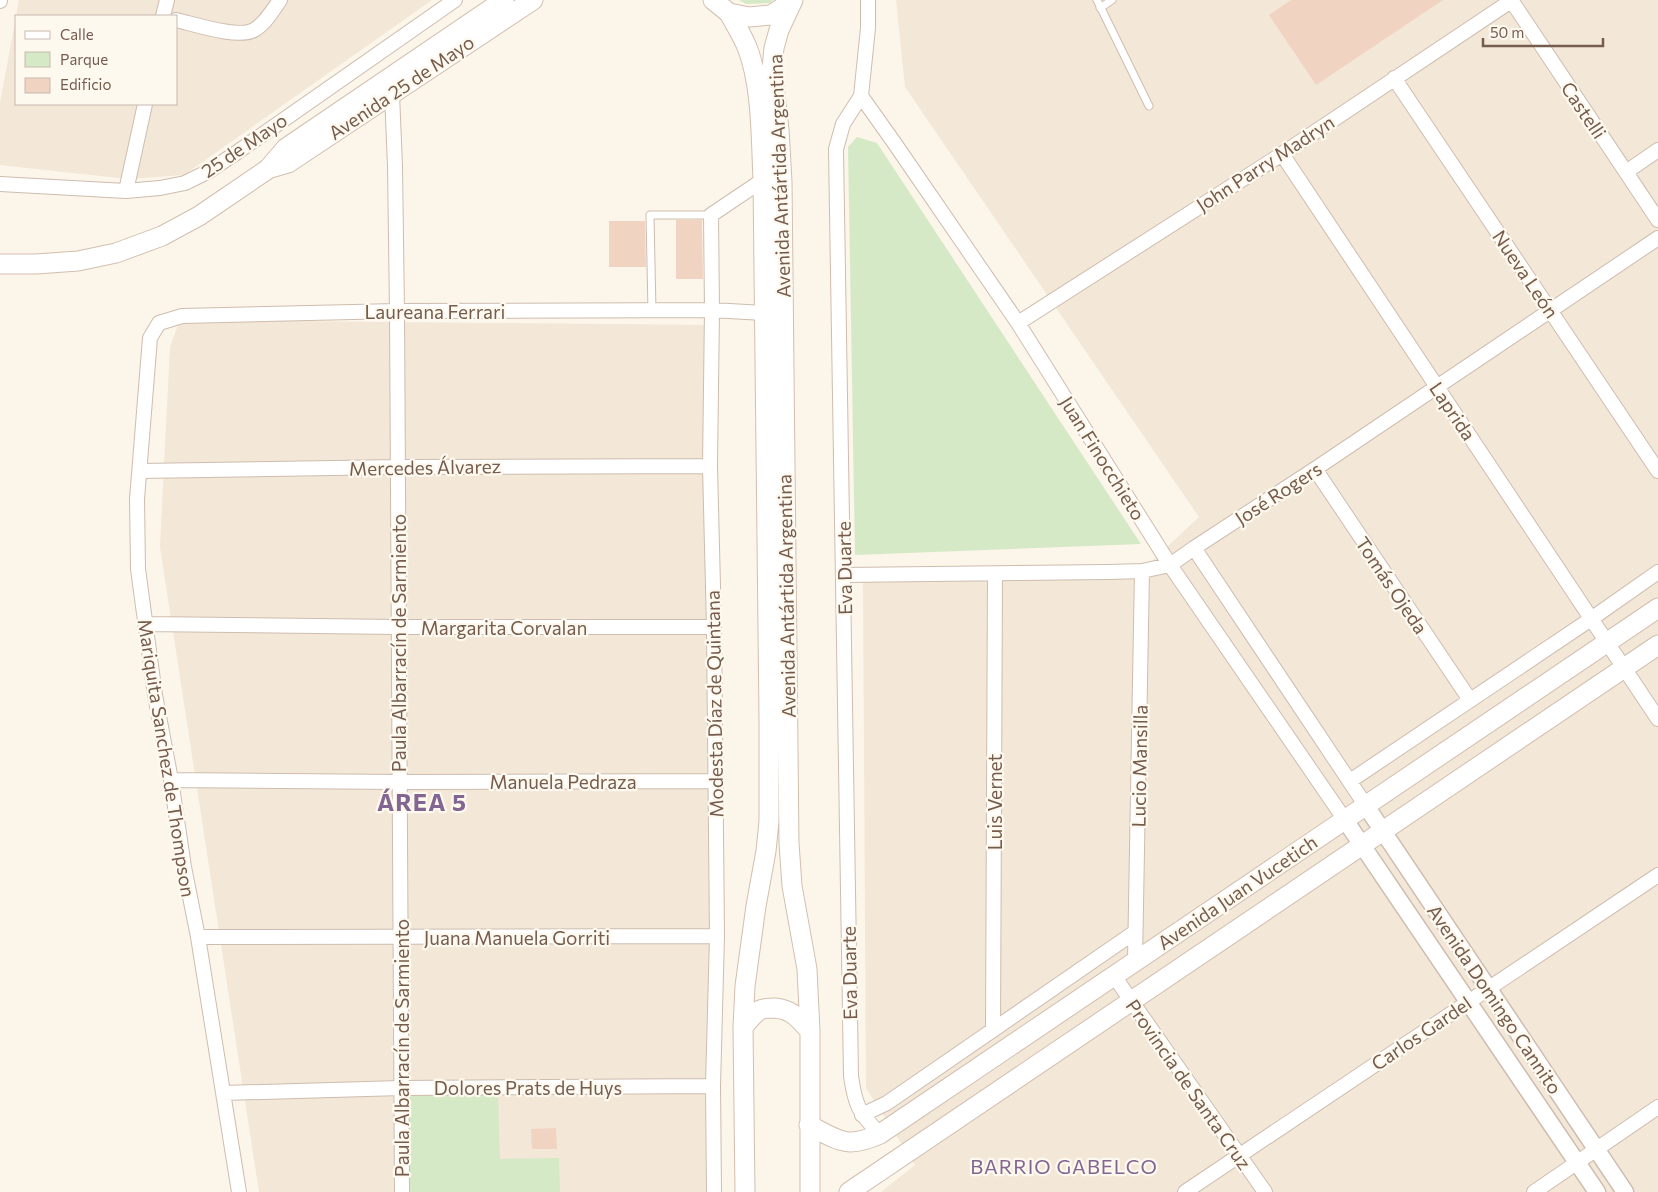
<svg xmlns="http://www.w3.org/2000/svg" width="1658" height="1192" font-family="Commissioner,sans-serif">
	<rect width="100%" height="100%" fill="#fcf5e9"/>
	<path fill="#f3e7d7" d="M19,0H432L184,175L128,179L0,165V103L16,17V104H176V16H16Z
		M896,0H1658V1192H881L915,1165L866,1088L863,581L1135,577L1199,517L905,87Z
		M180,320L705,325L716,1192H259L160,547L170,347Z"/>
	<path fill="#d5e9c7" d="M739,0H773L770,3L746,4Z
		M857,137L877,143L1141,544L855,555L848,147Z
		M498,1093L500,1159L559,1158L560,1192H409L407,1096Z"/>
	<path fill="#f0d4c1" d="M1291,0H1443L1316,85L1269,15Z
		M676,220H702L703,279H676Z
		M609,221H645L646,267H609Z
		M556,1128L557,1149H532L531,1129Z"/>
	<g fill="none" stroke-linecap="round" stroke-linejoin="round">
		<defs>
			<path id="service" d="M1097,0L1149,106
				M1100,8L1112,0
				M652,311L650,215H711"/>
			<path id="minor" d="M868,0V28L861,96L843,124L836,149L851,1076C855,1105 859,1113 880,1134
				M1511,0L1658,220
				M0,1V0
				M163,16L167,0
				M176,20C194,24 238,39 254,30C265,24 273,10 280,0
				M1394,78L1658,471
				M392,94L395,166L397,311L402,1192
				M861,96L893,141L1018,323L1170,565L1345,820
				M1282,154L1658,719
				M1626,172L1658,150
				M0,184L126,191L160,188L185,183L209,171L236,153L455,0
				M126,191L145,104
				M1018,323L1282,154L1511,1
				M1315,469L1470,700
				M140,471L397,467L710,466
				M1194,548L1366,806
				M844,575L1108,572L1142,571L1170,565L1194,548L1315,469L1658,238
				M145,624L398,627H714
				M171,780L399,782L715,781
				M1350,781L1591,619L1658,572
				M198,937L717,936
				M1135,961L1142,571
				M1114,976L1265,1192
				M993,1030L995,574
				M223,1093L401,1088L713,1086
				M862,1115L887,1103L1135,932
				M239,1192L198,937L184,867L171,780L155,695L138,569L137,499L150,338L159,323L182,316L397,311L712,310L764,313
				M714,1192L713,1086L717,936L714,627L710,466L712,310L711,215L763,180
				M1185,1192L1658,875
				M1534,1192L1658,1107"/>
			<path id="tertiary" d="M1366,806L1625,1192
				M1345,820L1597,1192"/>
			<path id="secondary" d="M713,0L729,13L749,17L771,15L791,2
				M793,0L779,30L774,48L772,68L779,129L782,182L789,843L792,886L807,969L810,1031V1192
				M729,13C735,24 742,35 747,47C762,85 761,139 763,180L769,720V821L766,851L756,906L745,986L743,1027L745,1192
				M271,168L288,163L533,0
				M0,264H36L78,261L116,253L162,236L199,216L268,169L286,148L504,0
				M743,1027C748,1021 753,1014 760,1010C764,1008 770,1008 775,1008C793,1010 798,1018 810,1031
				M809,1125C839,1141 847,1149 880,1134L1658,608
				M849,1192L1658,645"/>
		</defs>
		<use href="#service" stroke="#cebdaf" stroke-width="9"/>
		<use href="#minor" stroke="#cebdaf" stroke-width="16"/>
		<use href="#tertiary" stroke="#cebdaf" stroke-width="19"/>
		<use href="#secondary" stroke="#d2bfaf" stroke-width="21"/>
		<use href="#service" stroke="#fff" stroke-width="7"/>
		<use href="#minor" stroke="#fff" stroke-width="14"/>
		<use href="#tertiary" stroke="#fff" stroke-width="16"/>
		<use href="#secondary" stroke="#fff" stroke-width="19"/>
	</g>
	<g text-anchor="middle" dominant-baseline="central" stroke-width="4.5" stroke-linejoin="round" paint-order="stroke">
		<g font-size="19" fill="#755c4d" stroke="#fef9ef">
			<text transform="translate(401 87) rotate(-34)">Avenida 25 de Mayo</text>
			<text transform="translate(1584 110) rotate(56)">Castelli</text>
			<text transform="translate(244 145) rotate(-34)">25 de Mayo</text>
			<text transform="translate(1265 163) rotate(-33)">John Parry Madryn</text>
			<text transform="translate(779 176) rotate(-92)">Avenida Antártida Argentina</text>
			<text transform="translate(1526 274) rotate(56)">Nueva León</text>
			<text x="435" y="311">Laureana Ferrari</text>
			<text transform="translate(1453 411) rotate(56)">Laprida</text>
			<text transform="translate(1103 458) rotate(58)">Juan Finocchieto</text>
			<text transform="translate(425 467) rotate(-1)">Mercedes Álvarez</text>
			<text transform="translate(1278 493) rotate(-33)">José Rogers</text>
			<text transform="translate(844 568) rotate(-91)">Eva Duarte</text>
			<text transform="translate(1392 585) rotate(56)">Tomás Ojeda</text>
			<text transform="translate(786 596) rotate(-91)">Avenida Antártida Argentina</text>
			<text x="504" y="627">Margarita Corvalan</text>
			<text transform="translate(398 643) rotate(-90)">Paula Albarracín de Sarmiento</text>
			<text transform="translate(714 704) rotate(-91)">Modesta Díaz de Quintana</text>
			<text transform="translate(167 758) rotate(81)">Mariquita Sanchez de Thompson</text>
			<text transform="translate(1139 766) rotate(-89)">Lucio Mansilla</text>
			<text x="563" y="781">Manuela Pedraza</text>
			<text transform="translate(994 802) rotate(-90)">Luis Vernet</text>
			<text transform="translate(1237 892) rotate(-34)">Avenida Juan Vucetich</text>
			<text x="517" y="937">Juana Manuela Gorriti</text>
			<text transform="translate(849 973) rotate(-91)">Eva Duarte</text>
			<text transform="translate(1495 999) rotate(56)">Avenida Domingo Cannito</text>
			<text transform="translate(1421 1033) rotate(-34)">Carlos Gardel</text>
			<text transform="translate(401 1048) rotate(-90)">Paula Albarracín de Sarmiento</text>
			<text transform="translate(1189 1084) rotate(55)">Provincia de Santa Cruz</text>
			<text x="528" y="1087">Dolores Prats de Huys</text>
		</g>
		<g font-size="20" letter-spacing="1" fill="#836591" stroke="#fef9ef">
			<text x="1064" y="1166">BARRIO GABELCO</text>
		</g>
		<g font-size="24" font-weight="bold" letter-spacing="1" fill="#836591" stroke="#fef9ef">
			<text x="422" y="801">ÁREA 5</text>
		</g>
	</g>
	<rect x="15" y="15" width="162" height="90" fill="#fef9ef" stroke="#c7baae"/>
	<rect x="25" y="31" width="25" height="8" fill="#ffffff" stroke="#c7baae"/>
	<text x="60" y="40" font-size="15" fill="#755c4d">Calle</text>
	<rect x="25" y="52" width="25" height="15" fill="#d5e9c7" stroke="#c7baae"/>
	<text x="60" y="65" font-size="15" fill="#755c4d">Parque</text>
	<rect x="25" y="78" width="25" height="15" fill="#f0d4c1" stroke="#c7baae"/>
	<text x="60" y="90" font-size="15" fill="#755c4d">Edificio</text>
	<path d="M1483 38v8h120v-8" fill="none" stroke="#755c4d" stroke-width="2.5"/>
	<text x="1490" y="38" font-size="15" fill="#755c4d" stroke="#fef9ef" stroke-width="4" paint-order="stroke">50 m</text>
</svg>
